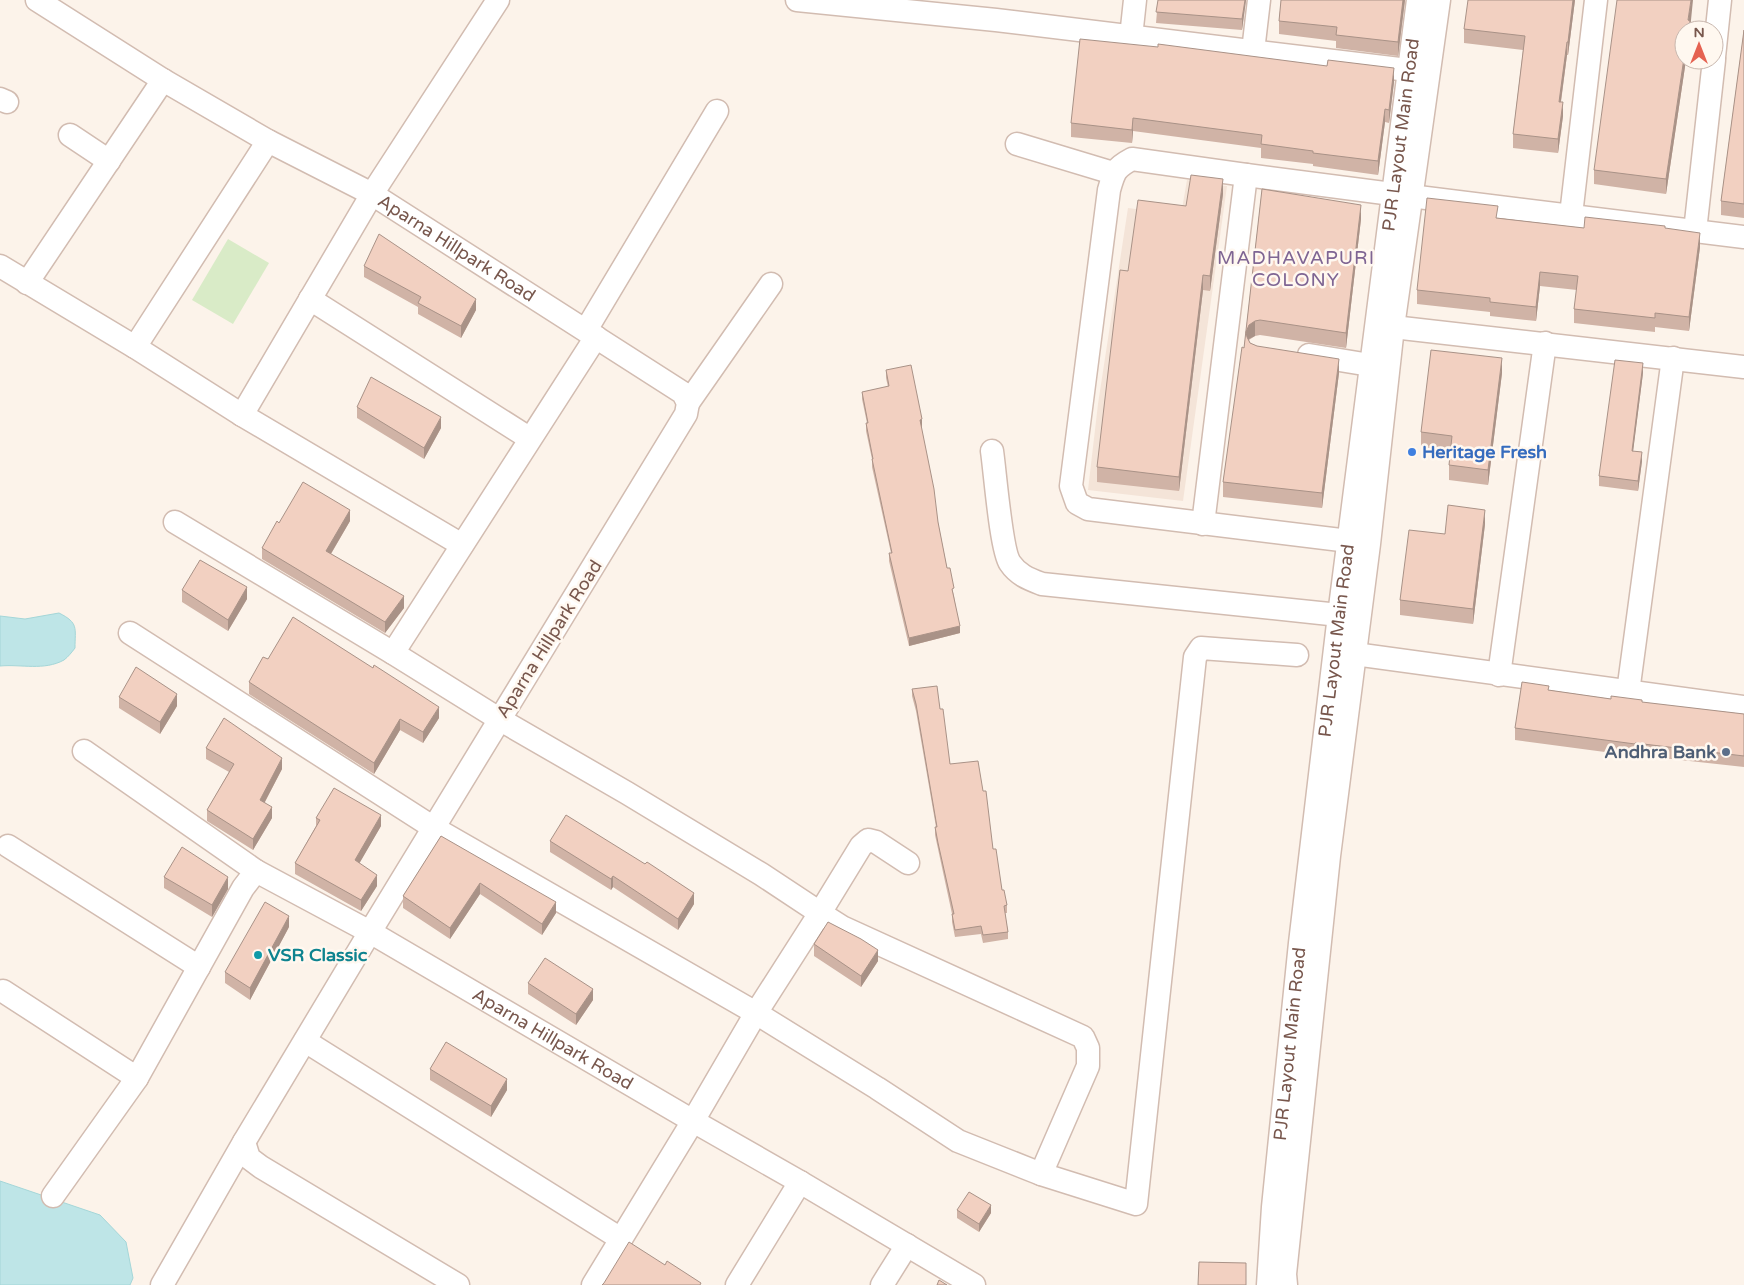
<svg xmlns="http://www.w3.org/2000/svg" width="1744" height="1285" font-family="'Varela Round',sans-serif">
	<rect width="100%" height="100%" fill="#fcf3ea"/>
	<path fill="#f4e4d8" d="M1187,180L1227,186L1183,501L1088,490L1098,404L1128,208L1181,215Z"/>
	<path fill="#d9ebc7" d="M228,239L269,263L233,324L192,300Z"/>
	<path fill="#bee5e7" stroke="#a4d6d8" d="M59,613C79,623 75,628 75,648C72,652 68,657 64,660C44,671 21,664 0,666V616L25,619Z
		M0,1181L100,1215L126,1242L133,1278L130,1285H0Z"/>
	<g fill="none" stroke-linecap="round" stroke-linejoin="round">
		<defs>
			<g id="minor">
				<path id="s1" d="M37,0L163,80L268,141L372,194L683,393L688,403L686,414L370,932L244,1142L162,1285"/>
				<path d="M797,0L996,20L1408,70"/>
				<path d="M1131,37L1135,0"/>
				<path d="M1253,51L1259,0"/>
				<path d="M1714,57L1720,0"/>
				<path d="M0,99L7,102"/>
				<path d="M70,135L109,161"/>
				<path d="M1017,144L1113,173"/>
				<path d="M1410,196L1744,237"/>
				<path d="M1571,215L1596,0"/>
				<path d="M1695,231L1714,60"/>
				<path d="M0,266L135,347L242,415L462,545"/>
				<path d="M27,283L163,80"/>
				<path d="M310,299L529,438"/>
				<path d="M1393,327L1744,367"/>
				<path d="M586,330L717,111"/>
				<path d="M135,347L268,141"/>
				<path d="M1309,355L1370,365"/>
				<path d="M688,403L771,284"/>
				<path d="M242,415L372,194L498,0"/>
				<path d="M992,451C995,471 1001,550 1010,563C1018,575 1029,579 1042,584L1339,615"/>
				<path d="M175,522L393,653L499,719L627,793L761,874L820,913L861,846L868,840L876,842L908,863"/>
				<path d="M1203,524L1246,175"/>
				<path d="M1349,541L1088,509L1077,503L1071,486L1109,190C1114,172 1115,168 1132,159L1246,175L1392,194"/>
				<path d="M130,633L434,828L756,1013L877,1088L958,1141L1041,1174L1136,1204L1195,657L1201,648L1297,655"/>
				<path d="M1340,652L1744,707"/>
				<path d="M393,653L596,337"/>
				<path d="M1499,675L1545,343"/>
				<path d="M1628,692L1673,358"/>
				<path d="M84,751L256,871"/>
				<path d="M8,846L199,967"/>
				<path d="M3,991L137,1078"/>
				<path d="M305,1041L621,1239"/>
				<path d="M244,1142L249,1158L261,1167L458,1285"/>
				<path id="s2" d="M53,1196L137,1078L243,888L256,871L370,932L693,1121L800,1182L974,1285"/>
				<path d="M593,1285L693,1121L756,1013L820,913L842,927L1083,1037L1088,1048V1066L1041,1174"/>
				<path d="M737,1285L800,1182"/>
				<path d="M882,1285L907,1245"/>
				<path id="s3" d="M1268,1285L1273,1207L1300,943L1339,615L1418,0"/>
				<path d="M1286,1285L1285,1274L1329,856L1369,544L1393,327L1439,0"/>
			</g>
		</defs>
		<use href="#minor" stroke="#d2bcb1" stroke-width="25"/>
		<use href="#minor" stroke="#fff" stroke-width="22"/>
	</g>
	<path fill="#d0b3a6" d="M1158,0H1246L1242,30L1156,23Z
		M1281,0H1405L1398,56L1336,48V41L1279,34V21Z
		M1575,0L1568,55H1567L1561,102L1563,116L1558,153L1513,148V134L1523,50L1464,43V29Z
		M1690,24V30L1684,60H1686L1666,194L1594,184V170Z
		M1744,30V218L1721,215V201Z
		M1394,82L1389,123L1385,122L1378,175L1313,166V164L1261,158V148L1133,131L1132,143L1071,137V123Z
		M1262,189L1361,219L1346,348L1260,335L1255,336L1249,340L1250,343L1257,346L1339,373L1322,508L1223,497V482L1244,348Z
		M1223,194L1210,291L1203,290L1179,491L1097,482V467L1128,271L1186,206Z
		M1498,218L1584,228H1665L1700,247L1689,331L1655,327V332L1574,323V309L1577,290L1540,286L1536,321L1490,316V312L1417,304V290Z
		M364,266L476,310L461,338L418,314V307L364,277Z
		M886,370L922,427H921L938,522L947,568L954,596L960,633L909,646L889,561V553H891L872,467V459L866,431V423H867L862,399V392L888,387L886,378Z
		M1502,373L1488,485L1449,480V465L1451,451L1421,447V432Z
		M1643,373L1633,451L1642,461L1638,491L1599,486V476Z
		M357,407L441,428L424,459L357,418Z
		M350,521L331,554L404,608L385,633L262,559V548L279,523Z
		M1485,524L1473,624L1400,615V600L1445,534Z
		M182,590L247,599L228,631L182,602Z
		M268,659L439,718L423,743L400,730L374,774L249,694V682Z
		M912,689L940,709L950,764L983,791L993,849L1002,890L1007,905V913H1005L1008,932V939L983,943L981,934L955,937L952,922V914L935,835V827H936L916,711L912,696Z
		M1549,690L1611,699L1744,714V767L1635,755V756L1515,740V728Z
		M119,697L177,706L160,734L119,708Z
		M206,748L282,769L265,802L272,818L253,850L207,821V810L229,772L206,759Z
		M316,818L381,826L359,863L377,886L361,911L295,874V863L316,826Z
		M441,836L556,913L542,935L480,894L450,939L403,908V896Z
		M550,841L645,864L694,904L678,930L613,887L611,890L550,852Z
		M164,877L228,889L212,917L164,888Z
		M289,927L250,1000L225,983V972Z
		M814,944L878,961L861,987L814,956Z
		M528,983L593,1000L576,1025L528,994Z
		M430,1069L507,1090L491,1117L430,1080Z
		M957,1210L991,1213L979,1232L957,1218Z"/>
	<path fill="#a99287" d="M1245,0H1246L1242,30V19Z
		M1403,0H1405L1398,56V42Z
		M1573,0H1575L1568,55V42Z
		M1691,0H1693L1690,30H1688V20Z
		M1567,42V55L1559,115V102Z
		M1684,60H1686L1666,194V179Z
		M1394,68V82L1389,123V110Z
		M1563,102V116L1558,153V139Z
		M1385,109V122L1378,175V161Z
		M1133,118V131L1132,143V130Z
		M1223,179V194L1210,291V276Z
		M1361,205V219L1346,348V333Z
		M1700,233V247L1689,331V317Z
		M1540,272V286L1536,321V307Z
		M1203,275V290L1179,491V477Z
		M476,299V310L461,338V326Z
		M1255,321V336L1249,339L1246,346V332L1249,325Z
		M1502,358V373L1488,485V470Z
		M1339,359V373L1322,508V493Z
		M1643,363V373L1632,460V451Z
		M441,417V428L424,459V448Z
		M922,419V427L920,428V420Z
		M1642,452V461L1638,491V481Z
		M350,510V521L326,562V551Z
		M1485,510V524L1473,624V609Z
		M247,587V599L228,631V620Z
		M404,596V608L385,633V622Z
		M960,626V633L909,646V638Z
		M177,694V706L160,734V722Z
		M439,707V718L423,743V732Z
		M400,719V730L374,774V763Z
		M282,758V769L260,811V800Z
		M272,807V818L253,850V839Z
		M381,815V826L355,871V860Z
		M377,875V886L361,911V900Z
		M613,876V887L611,890V879Z
		M228,877V889L212,917V905Z
		M480,883V894L450,939V928Z
		M694,893V904L678,930V919Z
		M556,902V913L542,935V924Z
		M289,916V927L250,1000V988Z
		M878,950V961L861,987V976Z
		M593,989V1000L576,1025V1014Z
		M507,1079V1090L491,1117V1106Z
		M991,1205V1213L979,1232V1224Z"/>
	<path fill="#f2d0c1" stroke="#a99287" d="M1158,0H1245L1242,19L1156,12Z
		M1281,0H1403L1398,42L1336,35L1337,27L1279,21Z
		M1468,0H1573L1568,42H1567L1559,102H1563L1558,139L1513,134L1525,36L1464,29Z
		M1617,0H1691L1688,20L1690,21L1688,30H1684V58L1666,179L1594,170Z
		M1744,30V204L1721,201Z
		M1080,39L1158,47V44L1327,66L1328,60L1394,68L1389,110L1385,109L1378,161L1313,153V151L1261,144L1262,135L1133,118L1132,130L1071,123Z
		M1191,175L1223,179L1210,276L1203,275L1179,477L1097,467L1120,270L1128,271L1138,200L1186,206Z
		M1262,189L1361,205L1346,333L1260,320L1255,321L1249,325L1246,332L1247,337L1250,343L1257,346L1339,359L1322,493L1223,482L1242,347L1244,348Z
		M1427,198L1498,206L1496,218L1584,228L1585,217L1665,226V228L1700,233L1689,317L1655,313V318L1574,309L1578,276L1540,272L1536,307L1490,302V298L1417,290Z
		M379,234L476,299L461,326L418,303L421,297L364,266Z
		M1431,350L1502,358L1488,470L1449,465L1452,436L1421,432Z
		M1615,360L1643,363L1632,451L1642,452L1638,481L1599,476Z
		M911,365L922,419L920,420L934,489L938,522L947,568H950L954,588L952,589L960,626L909,638L889,553H892L872,459H873L866,423H868L862,392L889,386L886,370Z
		M371,377L441,417L424,448L357,407Z
		M303,482L350,510L326,551L404,596L385,622L262,548L277,521L279,523Z
		M1448,505L1485,510L1473,609L1400,600L1409,530L1445,534Z
		M200,560L247,587L228,620L182,590Z
		M293,617L373,668L374,665L439,707L423,732L400,719L374,763L249,682L263,657L268,659Z
		M136,667L177,694L160,722L119,697Z
		M1522,682L1549,686L1548,690L1611,699V696L1642,700V702L1744,714V756L1635,743V744L1515,728Z
		M937,686L940,709H943L950,764L978,761L983,791H986L993,849H996L1002,890H1004L1007,905L1004,906L1008,932L983,935L981,926L955,930L952,914H954L938,843L935,827H937L916,704L912,689Z
		M224,718L282,758L260,800L272,807L253,839L207,810L234,764L206,748Z
		M334,788L381,815L355,860L377,875L361,900L295,863L320,820L316,818Z
		M566,815L645,864L647,862L694,893L678,919L613,876L611,879L550,841Z
		M441,836L556,902L542,924L480,883L450,928L403,896Z
		M182,847L228,877L212,905L164,877Z
		M265,902L289,916L250,988L225,972Z
		M828,922L861,939L878,950L861,976L814,944Z
		M545,958L593,989L576,1014L528,983Z
		M446,1042L507,1079L491,1106L430,1069Z
		M969,1192L991,1205L979,1224L957,1210Z
		M629,1242L665,1265L667,1261L701,1283L700,1285H602L604,1283Z
		M1199,1262L1246,1263V1285H1198Z
		M939,1280L947,1285H937Z"/>
	<circle fill="#3f7fe0" stroke="#fff8f0" stroke-width="2" cx="1412" cy="452" r="5"/>
	<circle fill="#5c6f8a" stroke="#fff8f0" stroke-width="2" cx="1726" cy="752" r="5"/>
	<circle fill="#0f9aa8" stroke="#fff8f0" stroke-width="2" cx="258" cy="955" r="5"/>
	<g text-anchor="middle" dominant-baseline="central" stroke-width="5" stroke-linejoin="round" paint-order="stroke">
		<g font-size="18" fill="#78574d" stroke="#fff8f0">
			<text stroke="none"><textPath href="#s3" startOffset="1158">PJR Layout Main Road</textPath></text>
			<text stroke="none"><textPath href="#s1" startOffset="488">Aparna Hillpark Road</textPath></text>
			<text transform="translate(549 639) rotate(-58)">Aparna Hillpark Road</text>
			<text stroke="none"><textPath href="#s3" startOffset="648">PJR Layout Main Road</textPath></text>
			<text stroke="none"><textPath href="#s2" startOffset="725">Aparna Hillpark Road</textPath></text>
			<text stroke="none"><textPath href="#s3" startOffset="242">PJR Layout Main Road</textPath></text>
		</g>
		<g font-size="18" font-weight="bold" fill="#366cbe" stroke="#fff8f0" text-anchor="start">
			<text x="1422" y="452">Heritage Fresh</text>
		</g>
		<g font-size="18" font-weight="bold" fill="#4e5e75" stroke="#fff8f0" text-anchor="end">
			<text x="1716" y="752">Andhra Bank</text>
		</g>
		<g font-size="18" font-weight="bold" fill="#0d838f" stroke="#fff8f0" text-anchor="start">
			<text x="268" y="955">VSR Classic</text>
		</g>
		<g font-size="19" letter-spacing="1" fill="#7f6593" stroke="#fff8f0">
			<text x="1296" y="258">MADHAVAPURI<tspan x="1296" dy="22">COLONY</tspan></text>
		</g>
	</g>
	<g transform="translate(1699 45)"><circle r="24" fill="#fff8f0" stroke="#c9b8af"/>
	<path d="M0-4L9 19L0 12L-9 19Z" fill="#e56251"/>
	<text y="-8" font-size="14" font-weight="bold" text-anchor="middle" fill="#78574d">N</text>
	</g>
</svg>
